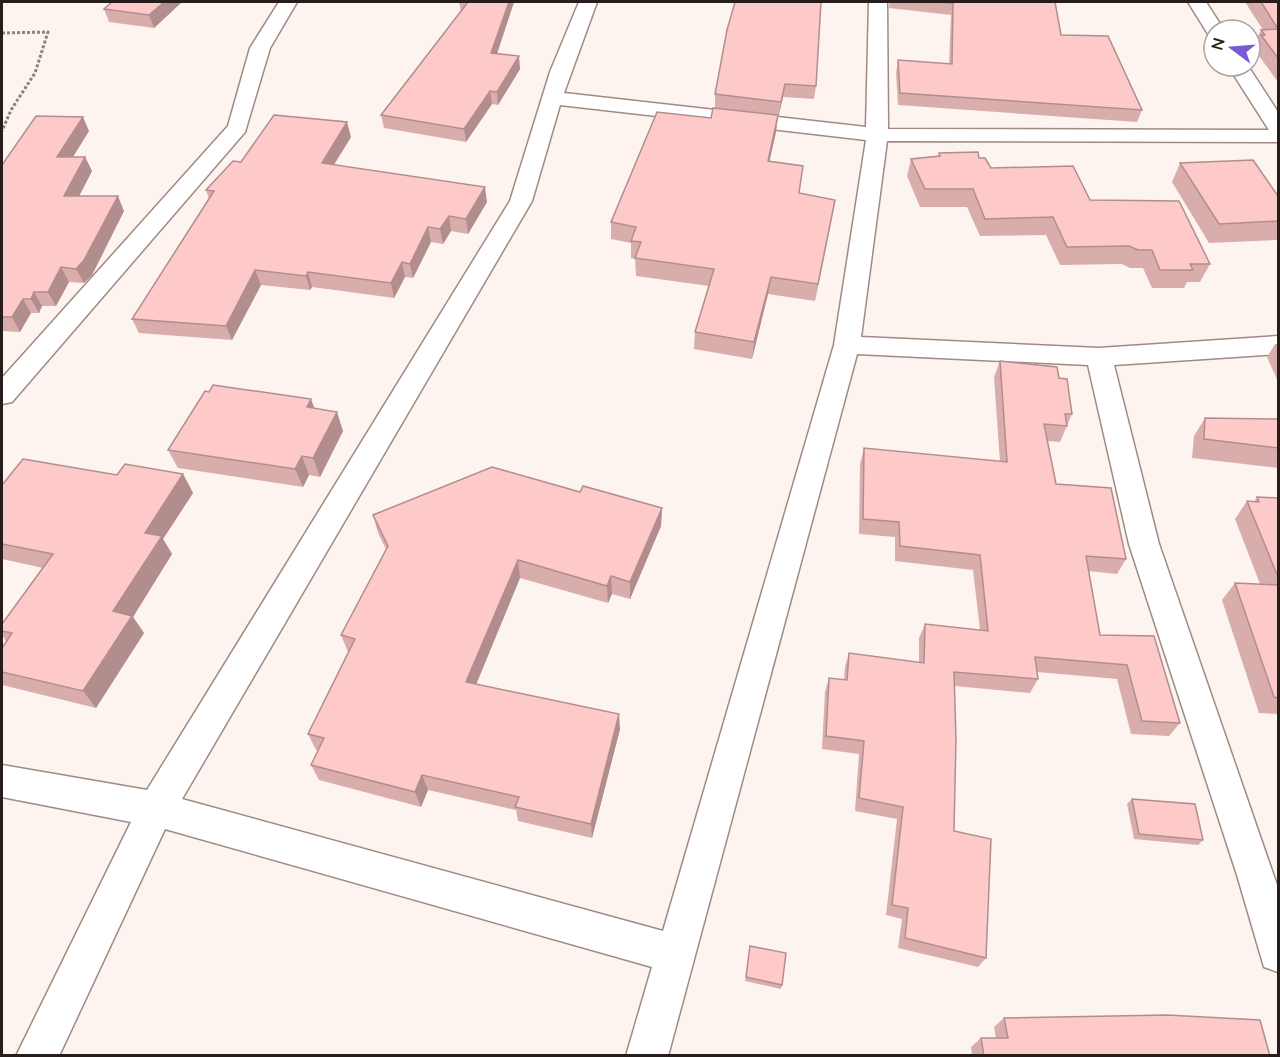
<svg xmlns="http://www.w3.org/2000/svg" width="1280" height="1057" font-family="'Nunito Sans',sans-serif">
	<rect width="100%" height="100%" fill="#fdf4f0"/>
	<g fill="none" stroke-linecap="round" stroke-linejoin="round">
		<defs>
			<path id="street" d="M279,2H297L270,48L245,132L12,402L2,404V378L228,126L250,48Z
				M579,2H597L564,93L866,127L869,2H887L888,129L1269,130L1228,66H1248L1278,112V142L887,141L861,337L1099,348L1278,336V354L1114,365L1159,544L1278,888V972L1264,967L1237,875L1129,544L1088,365L857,354L668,1056H626L652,967L165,829L59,1056H16L131,822L2,797V765L147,790L510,201L550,72ZM560,105L866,140L834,345L663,931L182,799L532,201Z
				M1188,2H1206L1224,30H1214V35L1208,34Z"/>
		</defs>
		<use href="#street" stroke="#a08a83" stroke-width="3"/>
		<path stroke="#8c8380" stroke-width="3" stroke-dasharray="3 2" stroke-linecap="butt" d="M2,33L48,32L35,73L11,110L2,131"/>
		<use href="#street" fill="#fff" fill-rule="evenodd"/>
	</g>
	<path fill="#daadad" d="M112,2H182L154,28L109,22L104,9Z
		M459,2H514L497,53L520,69L498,105L492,104L466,142L384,128L381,115L461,11Z
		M890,2H1055L1061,35L1142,110L1137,122L898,105L896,73L898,60L949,64L951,15L889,8Z
		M1245,2H1278V82L1254,49L1256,46L1254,44L1261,30H1263Z
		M727,30L816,86L814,99L783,97L779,115L715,108V94Z
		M778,115L776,132L769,161L799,193L835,200L815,301L768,294L752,359L694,349L695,332L709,286L636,276L635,259L631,258V243L611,239V222L711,118Z
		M89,131L73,157H85L92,171L79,196L124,211L92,275L84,283L69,282L56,306H42L39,313H31L20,332L2,331V165Z
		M351,137L334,165L487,202L468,234L451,231L443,244L431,242L413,278L405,277L394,298L312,287L310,290L261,285L232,340L139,333L132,319L209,199L206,190L241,162Z
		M939,153L979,158L991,168L1090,200L1210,264L1200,282H1187L1184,288H1152L1143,268H1130L1122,264L1060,265L1046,235L980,236L967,207H920L907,176L911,159L938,157Z
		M1180,163L1278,196V240L1209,243L1172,182Z
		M1275,344H1278V382L1267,357Z
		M1000,361L1059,378L1072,414L1060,442L1047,441L1056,484L1126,559L1117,574L1088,571L1100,635L1180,723L1169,736L1131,734L1117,679L1037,672L1038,679L1030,693L955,686L954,831L986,958L978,967L898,948L902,919L886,915L897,819L855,811L859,754L822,749L825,692L829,678L844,680L845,667L849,653L919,662V638L925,624L980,630L973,570L895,561V537L859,534L860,464L864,448L1000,462L994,377Z
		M314,408L343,431L320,477L309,475L303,487L178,468L168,450Z
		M1205,418L1278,419V468L1192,458L1194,436Z
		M183,474L193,493L163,539L172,554L133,617L144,633L96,708L2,685V647L6,641L2,635V624L43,568L2,559V485L117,475Z
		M580,492L662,508L661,526L630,599L612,594L608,603L520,578L476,685L620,729L592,838L518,821L516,810L428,790L421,807L319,780L311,765L318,750H316L308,734L348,652L341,635L386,549L378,533L373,515Z
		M1257,497L1278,498V714L1259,713L1222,600L1235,583L1260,584L1235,519L1247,501L1254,502Z
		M1132,799L1203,840L1198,845L1134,839L1127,804Z
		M750,946L782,985L781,989L745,981Z
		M1004,1018L1270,1056H972L971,1047L981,1038H996L994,1027Z"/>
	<path fill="#b28d8d" d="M164,2H182L154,28L149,15Z
		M509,2H514L493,66L491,53Z
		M519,56L520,69L498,105L497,92Z
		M785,84L783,97L779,115L781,102Z
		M490,91L492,104L466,142L464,129Z
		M778,115L776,132L766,177L768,161Z
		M83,117L89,131L64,171L57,157Z
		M347,122L351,137L326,177L322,163Z
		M85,157L92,171L72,210L64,196Z
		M485,187L487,202L468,234L466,219Z
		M118,196L124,211L92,275L84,283L76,269Z
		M835,200L832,217L815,301L818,284Z
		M449,216L451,231L443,244L440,229Z
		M428,227L431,242L413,278L410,264Z
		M402,262L405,277L394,298L391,283Z
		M61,267L69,282L56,306L48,292Z
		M255,270L261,285L232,340L226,326Z
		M308,272L312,287L310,290L306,276Z
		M771,277L768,294L752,359L754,342Z
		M34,292L42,306L39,313L31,299Z
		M23,299L31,313L20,332L12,317Z
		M311,399L318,418L307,407Z
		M337,412L343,431L320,477L313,458Z
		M302,456L309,475L303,487L295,469Z
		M183,474L193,493L163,539L172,554L133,617L144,633L96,708L83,691L113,611L145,533Z
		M662,508L661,526L630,599V582Z
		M518,560L520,578L470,699L466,682Z
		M611,576L612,594L608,603L607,586Z
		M619,714L620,729L592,838L591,824Z
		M422,775L428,790L421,807L415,792Z"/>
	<path fill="#fec9c9" stroke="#b28d8d" stroke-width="1.5" d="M112,2H164L149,15L104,9Z
		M468,2H509L491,53L519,56L497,92L490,91L464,129L381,115Z
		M735,2H821L816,86L785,84L781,102L715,94L727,30Z
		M938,2H1055L1061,35L1108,36L1142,110L900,93L898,60L952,64L953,3Z
		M1261,2H1278V29Z
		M1278,29V58L1261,35H1265L1261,30Z
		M713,108L778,115L768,161L803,166L799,193L835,200L818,284L771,277L754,342L695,332L714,269L635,258L641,242L631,241L636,227L611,222L657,112L711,118Z
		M274,115L347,122L322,163L485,187L466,219L449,216L440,229L428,227L410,264L402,262L391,283L308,272L306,276L255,270L226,326L132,319L214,191L206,190L233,161L241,162Z
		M36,116L83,117L57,157H85L64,196H118L84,260L76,269L61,267L48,292H34L31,299H23L12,317H2V165Z
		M978,152L979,158H985L991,168L1073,166L1090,200L1179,201L1210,264H1190L1193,270H1160L1152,250H1138L1129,246L1067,247L1053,217L985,219L973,189H925L911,159L940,156L939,153Z
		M1253,160L1278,196V221L1219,224L1180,163Z
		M1000,361L1057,367L1059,378L1067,379L1072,414H1065L1067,426L1044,424L1056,484L1111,488L1126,559L1086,556L1100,635L1154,636L1180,723L1142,721L1127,665L1035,657L1038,679L954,672L956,739L954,831L991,839L986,958L905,938L908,908L892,905L903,807L859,798L864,741L826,736L829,678L847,680L849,653L924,663L925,624L988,631L980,555L900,546L899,522L863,519L864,448L1007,462Z
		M213,385L311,399L307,407L337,412L313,458L302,456L295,469L168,450L205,391L209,392Z
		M1205,418L1278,419V448L1204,439Z
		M23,459L117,475L125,464L183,474L145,533L162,536L113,611L132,616L83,691L2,672V648L12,633L2,631V624L53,554L2,544V485Z
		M492,467L580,492L583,486L662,508L630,582L611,576L607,586L518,560L466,682L619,714L591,824L515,807L519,797L422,775L415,792L311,765L324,738L308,734L355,639L341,635L388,546L373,515Z
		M1257,497L1278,498V577L1247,501L1259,502Z
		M1235,583L1278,585V698L1274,697Z
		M1132,799L1195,804L1203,840L1139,834Z
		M750,946L786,953L782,985L746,977Z
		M1167,1015L1260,1020L1270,1056H984L981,1038H1008L1004,1018Z"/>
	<rect width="1280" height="1057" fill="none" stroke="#271e1b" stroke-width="6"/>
	<g transform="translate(1232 48) rotate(286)"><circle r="28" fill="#ffffff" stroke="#a9a5a4" stroke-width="1.5"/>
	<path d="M0-4.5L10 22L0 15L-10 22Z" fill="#7a5bd5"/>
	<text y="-9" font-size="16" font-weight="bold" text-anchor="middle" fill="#271e1b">N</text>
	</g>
</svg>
